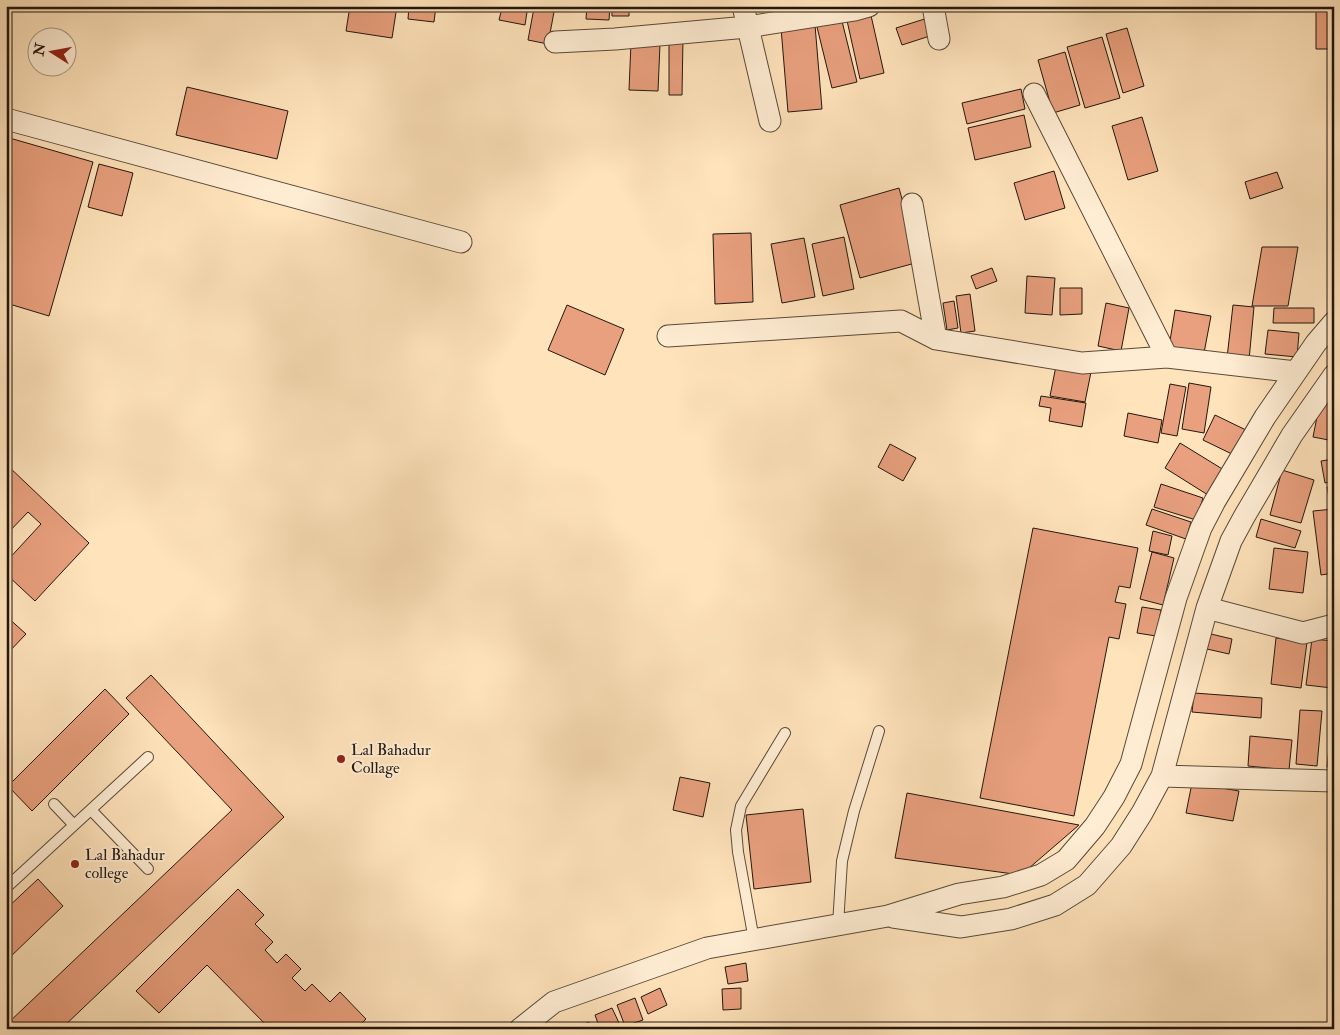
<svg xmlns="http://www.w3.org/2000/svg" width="1340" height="1035" font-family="'IM FELL Double Pica',serif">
	<rect width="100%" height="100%" fill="#ffe3bb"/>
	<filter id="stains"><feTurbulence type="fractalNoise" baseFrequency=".004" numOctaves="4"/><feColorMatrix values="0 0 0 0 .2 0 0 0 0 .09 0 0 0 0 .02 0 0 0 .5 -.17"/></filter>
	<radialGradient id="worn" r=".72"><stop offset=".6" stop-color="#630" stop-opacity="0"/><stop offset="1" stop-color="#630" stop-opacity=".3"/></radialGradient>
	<path fill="#e9a07e" stroke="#22160e" d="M350,6H397L392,38L346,31Z
		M409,6H436L434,22L408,19Z
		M492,6H510V8L527,12L525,25L499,20L502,8Z
		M587,6H610L609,20L586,19Z
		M612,6H629V16H612Z
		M1316,6H1331V49H1316Z
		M534,8L554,12L548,44L528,40Z
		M870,11L884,73L860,79L846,16Z
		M841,17L857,82L832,88L816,23Z
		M931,17L936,34L902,45L896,28Z
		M815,25L822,109L788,112L781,28Z
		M1127,28L1144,86L1123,93L1106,34Z
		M669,37H683L682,95H669Z
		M1102,37L1120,98L1085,108L1067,47Z
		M631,43L660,44L658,91L629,90Z
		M1065,52L1080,105L1053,113L1038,60Z
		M187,87L288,111L277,159L176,135Z
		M1021,89L1025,109L967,124L962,103Z
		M1024,115L1031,147L975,160L968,128Z
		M1142,117L1158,171L1128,180L1112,126Z
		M6,137L93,162L49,316L6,303Z
		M99,164L133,173L122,216L88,207Z
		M1054,171L1065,208L1025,220L1014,183Z
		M1277,172L1283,188L1250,199L1245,182Z
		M899,188L919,262L860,278L840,205Z
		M751,233L753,302L715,304L713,234Z
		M844,237L854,289L823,296L812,244Z
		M804,238L815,297L782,303L771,244Z
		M1262,247H1298L1288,306H1252Z
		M992,268L997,281L976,289L971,276Z
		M1027,276L1055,278L1052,315L1025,313Z
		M1060,288H1082V314L1060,315Z
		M970,294L975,331L961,333L956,296Z
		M954,301L958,328L947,330L943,303Z
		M1106,303L1129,308L1121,351L1098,346Z
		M567,305L624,329L605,375L548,350Z
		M1233,305L1254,307L1249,360L1227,358Z
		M1274,308H1314V323H1273Z
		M1175,310L1211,316L1204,353L1169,347Z
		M1268,330L1299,333L1297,357L1265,354Z
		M1056,366L1091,372L1085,402L1050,396Z
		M1189,383L1211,387L1204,433L1182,429Z
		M1170,384L1186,387L1177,436L1161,433Z
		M1041,396L1086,403L1082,427L1049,421L1051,408L1039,406Z
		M1320,402L1334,405V441L1313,437Z
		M1128,413L1162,420L1158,443L1124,436Z
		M1215,415L1248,431L1236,456L1203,440Z
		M1180,443L1224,470L1208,495L1165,468Z
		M890,444L916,458L903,481L878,467Z
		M1334,459V481L1325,483L1321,461Z
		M7,465L89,543L35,601L6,574V562L41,524L28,512L6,535Z
		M1282,470L1314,480L1301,523L1270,515Z
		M1161,484L1203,498L1196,520L1154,507Z
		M1334,486V505H1330L1327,487Z
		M1152,509L1191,522L1186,539L1146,525Z
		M1334,509V573L1321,575L1313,511Z
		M1261,519L1301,531L1295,548L1256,537Z
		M1033,528L1138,548L1130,588L1119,586L1115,602L1126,604L1119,639L1109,637L1074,816L980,798Z
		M1153,531L1172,536L1168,555L1149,551Z
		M1274,548L1308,552L1303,593L1269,589Z
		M1152,552L1174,558L1163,605L1140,599Z
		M1142,607L1161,610L1156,636L1137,633Z
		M6,616L26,634L6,655Z
		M1211,634L1232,639L1229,654L1207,649Z
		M1276,638L1307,642L1301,688L1271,684Z
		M1312,639L1334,641V672L1332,688L1306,685Z
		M151,675L284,817L61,1029H6V1025L232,810L126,698Z
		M105,689L129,714L32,811L8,786Z
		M1194,693L1262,698L1261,718L1192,712Z
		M1334,697V768L1327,767Z
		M1300,710L1322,711L1317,766L1296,764Z
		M1250,736L1292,740L1289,770L1248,766Z
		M680,777L710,783L703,817L673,810Z
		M1192,783L1239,791L1233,821L1186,813Z
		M907,793L1079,825L1021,875L895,858Z
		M803,809L811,882L754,889L746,815Z
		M38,879L63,906L6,961V909Z
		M238,889L264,915L255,924L273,942L265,950L277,963L286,954L301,969L292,978L305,991L312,984L330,1002L340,992L366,1019L356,1029H270L207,965L159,1013L136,991Z
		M746,963L748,981L728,984L725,967Z
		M660,988L667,1005L648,1014L641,997Z
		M741,988V1009L723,1010L722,989Z
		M635,998L643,1020L625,1026L617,1005Z
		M612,1008L620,1025L612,1029H600L595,1015Z
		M589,1022L591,1029H573L572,1028Z"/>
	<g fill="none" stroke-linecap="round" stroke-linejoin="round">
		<defs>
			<path id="service" d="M54,804L74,825
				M91,810L148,869
				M6,886L9,885L148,757
				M838,925L842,861L854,811L879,731
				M754,940L738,852L736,830L741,806L785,733"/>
			<path id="minor" d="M743,6L770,121
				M933,6L939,39
				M555,42L615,39L747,27L855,10L869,6
				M1034,94L1167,357
				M6,119L461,242
				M912,204L936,339
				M668,336L901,321L936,339L1082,363L1167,357L1296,372
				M1207,608L1303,633L1334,625
				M1162,776L1334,781
				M893,917L961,927L1011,919L1055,905L1087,885L1121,846L1142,813L1162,776L1207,608L1231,541L1244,517L1292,435L1334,375
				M520,1029L554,1002L707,948L888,916L959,894L1003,887L1041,875L1066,860L1095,826L1114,797L1131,764L1176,598L1201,528L1215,501L1265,417L1316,343L1334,322"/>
		</defs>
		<use href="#service" stroke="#594939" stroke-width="12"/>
		<use href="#minor" stroke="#594939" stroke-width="23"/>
		<use href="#service" stroke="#ffedd3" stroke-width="10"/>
		<use href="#minor" stroke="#ffedd3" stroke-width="21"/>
	</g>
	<g fill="#8f2418" stroke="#ffedd3" stroke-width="2">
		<circle cx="341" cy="759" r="5"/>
		<circle cx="75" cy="864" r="5"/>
	</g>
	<g text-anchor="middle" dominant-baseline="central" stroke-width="4" stroke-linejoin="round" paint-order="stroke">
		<g font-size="16" fill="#22160e" stroke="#ffedd3" text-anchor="start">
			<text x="351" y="750">Lal Bahadur<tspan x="351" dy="18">Collage</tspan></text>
			<text x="85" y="855">Lal Bahadur<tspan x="85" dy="18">college</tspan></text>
		</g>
	</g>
	<rect width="1340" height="1035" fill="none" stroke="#ffe3bb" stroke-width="25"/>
	<rect x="8" y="8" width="1325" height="1020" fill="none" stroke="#22160e" stroke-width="2.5"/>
	<rect x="12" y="12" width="1315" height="1010" fill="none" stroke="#22160e"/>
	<g transform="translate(52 52) rotate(281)"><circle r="24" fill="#ffedd3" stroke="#a79784"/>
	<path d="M0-4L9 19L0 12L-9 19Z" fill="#8f2418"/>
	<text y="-8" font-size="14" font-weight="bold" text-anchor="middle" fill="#22160e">N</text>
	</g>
	<rect width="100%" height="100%" filter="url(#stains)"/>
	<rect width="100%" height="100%" fill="url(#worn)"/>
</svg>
